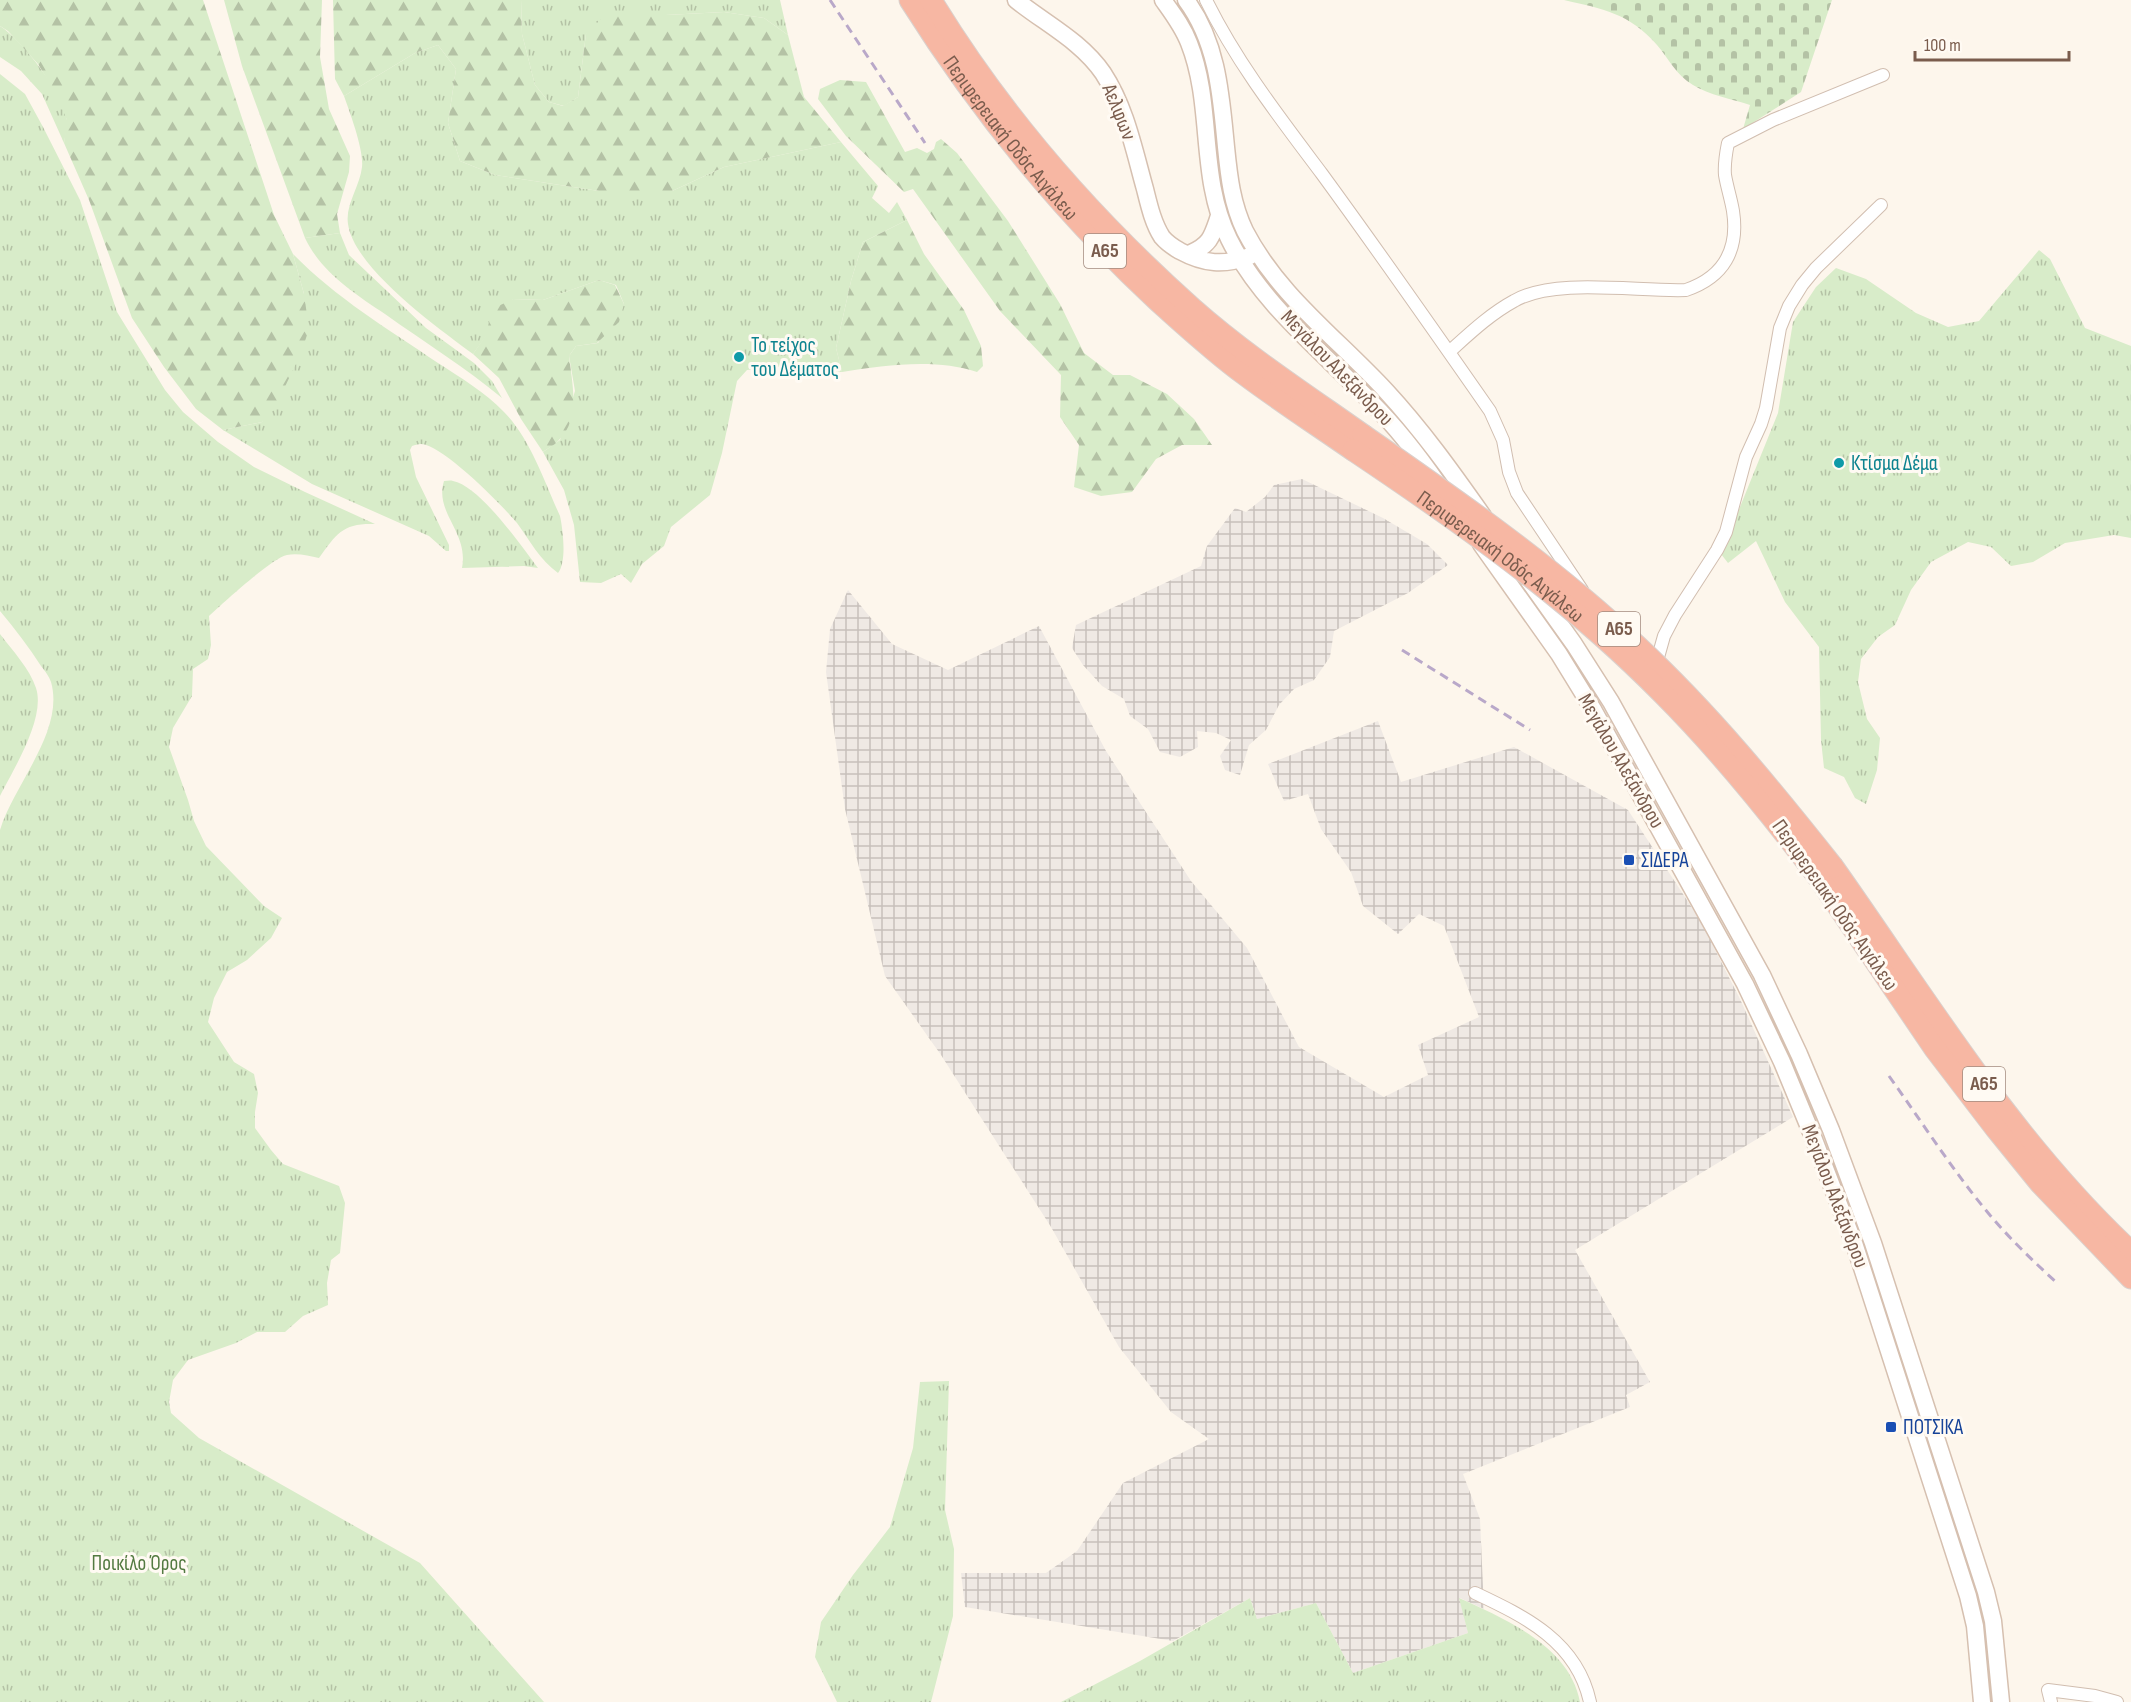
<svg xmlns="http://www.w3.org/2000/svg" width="2131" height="1702" font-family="'Sofia Sans Condensed',sans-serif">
	<defs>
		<pattern id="industrial-grid" width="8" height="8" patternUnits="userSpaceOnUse" patternTransform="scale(1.5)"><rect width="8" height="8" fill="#efe9e4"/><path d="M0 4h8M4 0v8" fill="none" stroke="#c7c0bb"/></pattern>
		<pattern id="grass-tufts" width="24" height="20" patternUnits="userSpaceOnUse" patternTransform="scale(1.5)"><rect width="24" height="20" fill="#d8ecc9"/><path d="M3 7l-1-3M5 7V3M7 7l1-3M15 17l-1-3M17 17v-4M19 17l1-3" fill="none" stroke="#b4c2a5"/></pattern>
		<pattern id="forest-firs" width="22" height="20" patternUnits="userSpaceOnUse" patternTransform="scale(1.5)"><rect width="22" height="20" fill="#d8ecc9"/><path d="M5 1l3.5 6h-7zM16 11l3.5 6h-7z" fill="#b4c2a5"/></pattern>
		<pattern id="cemetery-stones" width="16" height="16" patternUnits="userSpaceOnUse" patternTransform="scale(1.5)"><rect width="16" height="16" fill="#d8ecc9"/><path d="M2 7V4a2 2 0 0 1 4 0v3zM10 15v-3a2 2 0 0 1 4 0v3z" fill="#b4c2a5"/></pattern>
	</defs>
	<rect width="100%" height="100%" fill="#fdf6ec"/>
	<path fill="url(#industrial-grid)" d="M1302,479L1383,518L1427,544L1448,565L1408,593L1334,631L1330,657L1314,680L1294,689L1279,705L1266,730L1249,745L1240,775L1225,770L1220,756L1231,740L1216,733L1197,731L1198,747L1180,757L1160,752L1148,729L1130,716L1124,699L1102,686L1083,665L1072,648L1076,625L1201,566L1207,546L1235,508L1246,512L1265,497L1274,485Z
		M848,590L892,644L948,670L1039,626L1106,751L1191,881L1247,948L1299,1047L1384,1097L1428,1075L1418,1045L1479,1017L1444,926L1419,914L1398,934L1363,906L1351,872L1321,829L1308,794L1284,801L1268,764L1378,721L1401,782L1514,747L1628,810L1700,920L1740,999L1793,1117L1575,1250L1650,1382L1626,1395L1630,1407L1463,1474L1480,1519L1484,1609L1460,1598L1468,1633L1353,1673L1316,1603L1257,1619L1250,1598L1173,1641L965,1607L961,1573H1046L1077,1551L1123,1483L1209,1439L1171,1412L1119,1347L1051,1227L941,1055L885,976L845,809L826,672L830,629Z"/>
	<path fill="url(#grass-tufts)" d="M521,0H780L788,35L764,18L724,12L666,15L586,34L578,97L564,106L549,102L535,85L522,34Z
		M0,26C22,40 63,93 67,120C68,127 65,136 64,143L42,94L21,71L0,57Z
		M438,45L456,69L448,123L460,161L495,175L599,191H672L724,167L841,142L878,186L872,198L889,213L897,202L907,220L863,242L851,281L836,348L842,372H824L797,365L747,370L737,381L722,453L710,495L671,527L664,546L642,564L631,583L621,574L601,583L580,582L574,525L564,490L543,452L560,440L575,391L569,356L576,346L598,343L624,304L616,285L599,280L543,300L513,299L473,354C438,328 354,268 348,224C345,205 360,186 362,167C364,150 350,113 344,96L415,53Z
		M0,74L25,94L43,127L80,200L117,312L165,390L183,412L218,442L254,467L305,492L375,524C343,523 337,533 319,558C309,556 298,553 287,555C272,558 223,603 209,616L211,645L208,659L193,669L192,696L173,728L169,747L188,800L194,821L206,846L264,906L282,918L271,938L247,960L227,972L214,998L208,1022L234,1062L254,1074L258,1093L255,1112V1128L271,1150L283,1164L339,1186L345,1203L340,1253L331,1260L327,1283L328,1305L303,1316L285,1332H257L236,1343L188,1360L173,1380L169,1402L171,1413L199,1438L420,1563L544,1702H0V830C14,784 65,731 51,682C49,676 45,671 41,666C29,647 15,629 0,611Z
		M340,233L349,255L426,328L474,363L492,381L502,398C465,367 424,342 385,314C355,294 321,272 305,238Z
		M2039,250L2050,259L2085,328L2131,346V538L2114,535L2065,543L2033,562L2011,566L1991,547L1968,542L1931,562L1911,590L1895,625L1878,637L1861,659L1858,682L1867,719L1880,738L1877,770L1866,804L1855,798L1844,777L1824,768L1821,740L1819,647L1785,602L1756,541L1728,563L1721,554L1778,413L1793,322L1816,287L1836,268L1866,279L1916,313L1948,327L1979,321Z
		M293,254C336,298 388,329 438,363C461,378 485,392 504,412C530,438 545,483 560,516C563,530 567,562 558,573C540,560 530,541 517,523C502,505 443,445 421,444C418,444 415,445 412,446L410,450L416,477L449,545V551H446L429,536L312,484L223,430L262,422L304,294Z
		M444,481C447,481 450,480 453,481C480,486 522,547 538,568L524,566L462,568C469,532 434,513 444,481Z
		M0,634C12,650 30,669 36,688C46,718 13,770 0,796Z
		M949,1381L945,1510L954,1549L953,1616L931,1702H837L815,1657L821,1622L853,1575L890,1527L913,1448L920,1382Z
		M1250,1598L1257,1619L1316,1603L1353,1673L1468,1633L1459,1598C1505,1619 1570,1646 1580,1702H1061L1140,1661Z"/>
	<path fill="url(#forest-firs)" d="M0,0H203L274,215L293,254L304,294L309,329L301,353L281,395L262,422L223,430L196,409L164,367L132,318L89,200L64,143L67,120L56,94L38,64L8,31L0,26Z
		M224,0H322L320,57L329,109L350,156L349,172L337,214L340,233L305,238L242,66Z
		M333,0H521L522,34L535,85L549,102L563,106L578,97L586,34L606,14L666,15L724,12L764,18L788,35L804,97L841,142L724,167L672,191H599L495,175L460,161L448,123L456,69L438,45L415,53L344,96L335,79Z
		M840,80L866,82L905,152L917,148L927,153L934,149L936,142L941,139L957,153L1008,221L1060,304L1084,353L1113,375H1130L1167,394L1194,419L1212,445H1182L1156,459L1132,492L1101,496L1074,487L1079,445L1060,417L1061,375L1000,311L913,189L904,192L846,136L818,99L820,89Z
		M907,220L924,254L964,310L981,346L983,366L977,372C936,358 885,365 842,372L836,348L851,281L863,242Z
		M599,280L615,285L624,304L619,322L597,343L576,346L569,356C572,383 581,418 559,440C555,445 548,448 543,452L521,419L499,378L473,354L486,335L492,309L513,299L543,300Z"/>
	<path fill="url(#cemetery-stones)" d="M1564,0H1832L1801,92L1743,129L1750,105C1732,99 1709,95 1693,85C1676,75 1669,59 1657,45C1629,13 1603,9 1564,0Z"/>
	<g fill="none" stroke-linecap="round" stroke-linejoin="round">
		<defs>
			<path id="street" d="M1206,0C1237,63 1280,118 1322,174C1379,252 1435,332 1490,411L1503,440L1509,472L1517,493L1582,590
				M1449,352C1469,334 1490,314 1514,301C1555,277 1638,292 1686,290C1724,277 1739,250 1733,211C1731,199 1727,187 1725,175C1724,164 1726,153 1728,143L1773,120L1883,75
				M1655,668L1664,636L1675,615L1717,550L1726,532L1746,457L1761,424L1766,408L1780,328L1789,306L1802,285L1816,268L1881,205
				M1475,1593C1526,1617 1577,1642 1590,1702
				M2051,1702L2048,1690L2095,1696L2117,1702"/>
			<path id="secondary" d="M1016,0C1046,24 1081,41 1103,73C1126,108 1134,150 1145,189C1149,205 1153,223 1162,237C1167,243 1173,247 1180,251C1204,264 1224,266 1250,256
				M1163,0C1173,14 1183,27 1189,43C1214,106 1198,176 1229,239C1261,304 1322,351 1372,403C1397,428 1418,455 1438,484
				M1186,0C1218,43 1221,96 1226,147C1229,177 1232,204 1245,231C1278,295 1338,339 1386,391C1422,430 1452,472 1483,516
				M1191,253C1211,244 1212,236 1219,216
				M1481,544L1559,654L1594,711L1745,984L1782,1062L1813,1137L1855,1246L1968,1596L1975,1626L1982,1702
				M1529,581L1574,644L1611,702L1762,975L1799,1054L1831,1130L1873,1243L1986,1592L1993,1621L2001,1702"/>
			<g id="highway">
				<path id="s1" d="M910,0C980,111 1062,212 1158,301C1186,326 1214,352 1244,374C1280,401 1317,425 1353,450"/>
				<path d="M931,0C1001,115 1091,218 1192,308C1245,355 1305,394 1363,435"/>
				<path d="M1833,867C1927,1000 2011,1140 2131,1252"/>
				<path d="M1819,878L1935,1049L1997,1130L2040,1183L2131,1278"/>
			</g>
		</defs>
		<use href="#street" stroke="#d1beb0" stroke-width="14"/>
		<use href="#secondary" stroke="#d6c0b0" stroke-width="19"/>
		<use href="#highway" stroke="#dad1cd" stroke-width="23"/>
		<use href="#street" stroke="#fff" stroke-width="12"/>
		<use href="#secondary" stroke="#fff" stroke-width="16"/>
		<use href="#highway" stroke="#f7b7a3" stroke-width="21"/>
		<path stroke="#b9a8c9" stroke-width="3" stroke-dasharray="9 6" stroke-linecap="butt" d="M830,0L925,143
			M1402,650L1530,730
			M1889,1076C1922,1122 1953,1171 1989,1214C2010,1239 2033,1261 2057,1283"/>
		<defs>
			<g id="highway-bridge">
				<path d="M1363,435C1458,501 1553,567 1637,646C1710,714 1772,790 1833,867"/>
				<path id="s2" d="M1353,450C1462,523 1571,600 1663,694C1720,751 1770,813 1819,878"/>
			</g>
		</defs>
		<use href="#highway-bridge" stroke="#dad1cd" stroke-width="23" stroke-linecap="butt"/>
		<use href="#highway-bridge" stroke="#f7b7a3" stroke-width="21"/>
	</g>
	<g fill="#0f9aa8" stroke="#fffaf3" stroke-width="2">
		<circle cx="739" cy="357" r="6"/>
		<circle cx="1839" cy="463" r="6"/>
	</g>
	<g fill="#1a4fb4" stroke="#fffaf3" stroke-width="2">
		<rect x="1623" y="854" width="12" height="12" rx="3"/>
		<rect x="1885" y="1421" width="12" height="12" rx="3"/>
	</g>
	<g text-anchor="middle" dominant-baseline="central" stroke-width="6" stroke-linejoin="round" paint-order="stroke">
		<g fill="#fffaf3" stroke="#a28b7f" stroke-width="1.5">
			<rect x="1084" y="234" width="42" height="34" rx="4.5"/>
			<rect x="1598" y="612" width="42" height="34" rx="4.5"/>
			<rect x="1963" y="1067" width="42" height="34" rx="4.5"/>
		</g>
		<g font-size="20" font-weight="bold" fill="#7a5c4d">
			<text x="1105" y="251">Α65</text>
			<text x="1619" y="629">Α65</text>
			<text x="1984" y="1084">Α65</text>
		</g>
		<g font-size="21" fill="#7a5c4d" stroke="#fffaf3">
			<text transform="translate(1119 112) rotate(68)">Αελφων</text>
			<text stroke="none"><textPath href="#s1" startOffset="171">Περιφερειακή Οδός Αιγάλεω</textPath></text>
			<text transform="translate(1337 368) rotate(46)">Μεγάλου Αλεξάνδρου</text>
			<text stroke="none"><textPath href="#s2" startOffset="182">Περιφερειακή Οδός Αιγάλεω</textPath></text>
			<text transform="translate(1621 761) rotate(60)">Μεγάλου Αλεξάνδρου</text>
			<text transform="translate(1835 905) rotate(55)">Περιφερειακή Οδός Αιγάλεω</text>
			<text transform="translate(1835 1196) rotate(69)">Μεγάλου Αλεξάνδρου</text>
		</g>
		<g font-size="21" fill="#0d838f" stroke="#fffaf3" text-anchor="start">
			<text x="751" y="345">Το τείχος<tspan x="751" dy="24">του Δέματος</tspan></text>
			<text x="1851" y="463">Κτίσμα Δέμα</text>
		</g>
		<g font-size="21" fill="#164399" stroke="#fffaf3" text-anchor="start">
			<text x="1641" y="860">ΣΙΔΕΡΑ</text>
			<text x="1903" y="1427">ΠΟΤΣΙΚΑ</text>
		</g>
		<g font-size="21" fill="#537a41" stroke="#fffaf3">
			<text x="139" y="1563">Ποικίλο Όρος</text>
		</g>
	</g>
	<path d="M1915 51v9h154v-9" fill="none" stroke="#7a5c4d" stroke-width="3"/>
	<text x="1924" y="51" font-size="18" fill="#7a5c4d" stroke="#fffaf3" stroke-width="4.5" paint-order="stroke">100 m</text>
</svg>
